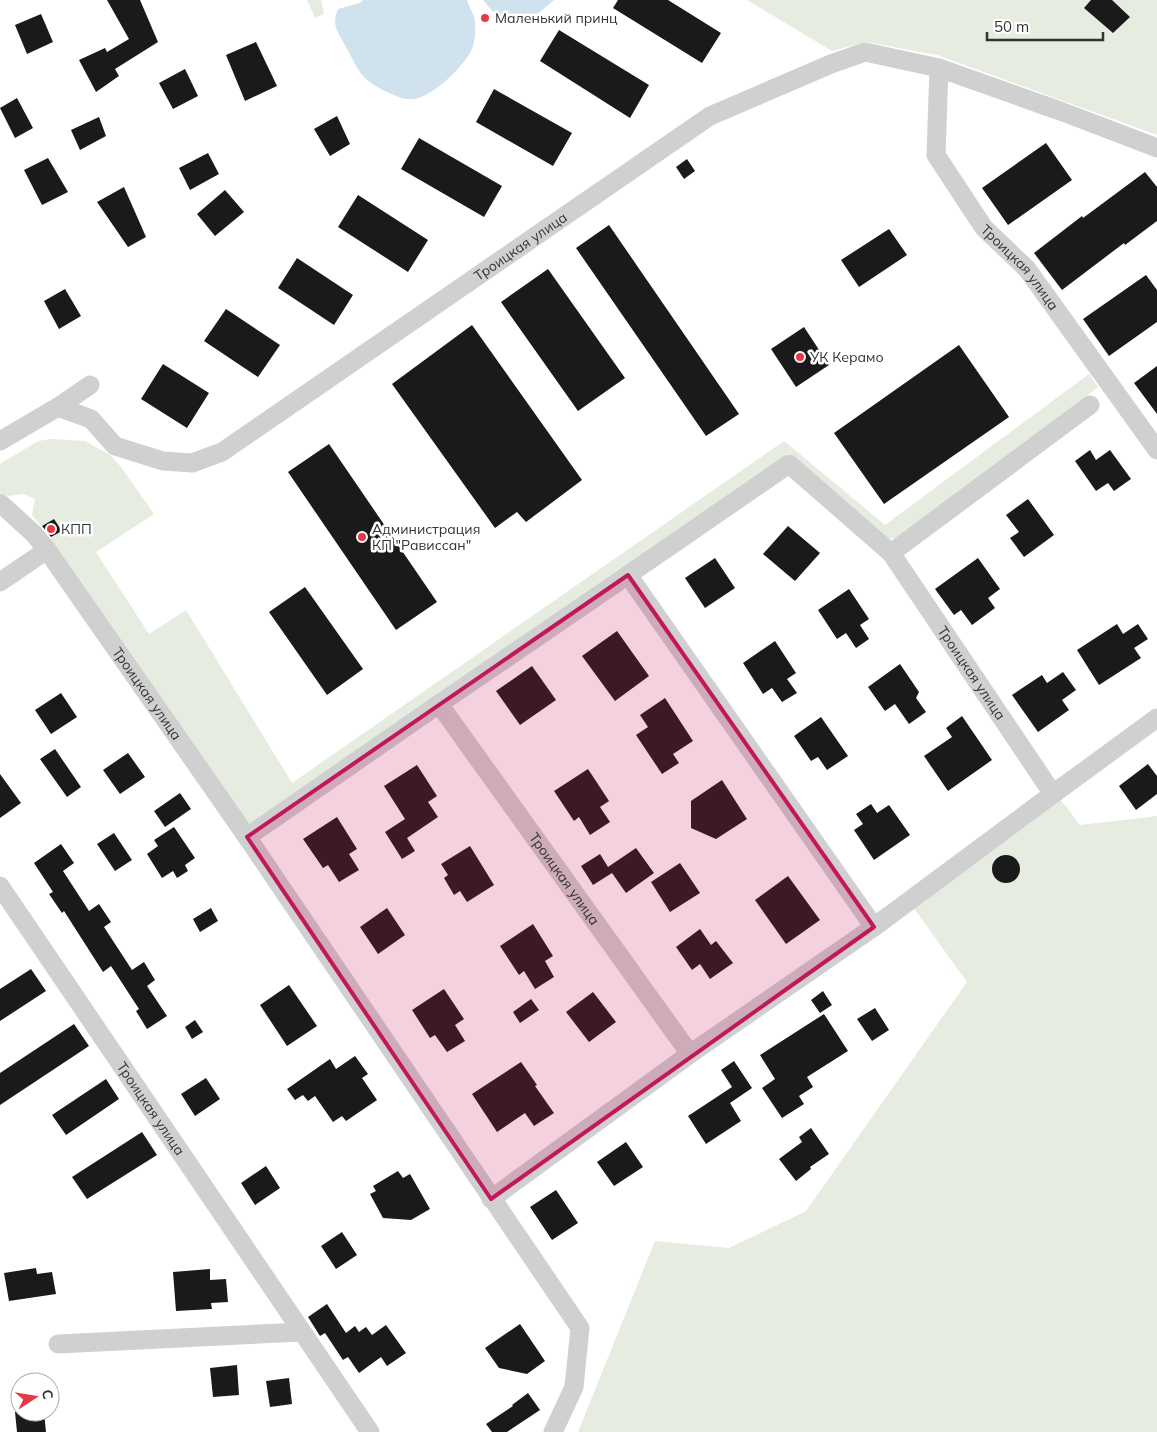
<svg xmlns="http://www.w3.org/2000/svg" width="1157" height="1432" font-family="Mulish,sans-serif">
	<rect width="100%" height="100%" fill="#fff"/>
	<path fill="#e6ecdf" d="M307,0H321L324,14L315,18Z
		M747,0H1157V135L937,55L866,42L832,51Z
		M1089,374L1098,387L901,539L884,538L789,453L254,824L244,821L49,539L62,531L54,519L41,526L32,515L35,499L23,494L8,496L0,492V464L38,441L52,439L85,441L110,455L121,467L154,514L96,552L149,634L186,610L292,783L784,441L885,525Z
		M1061,800L1080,825L1157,816V1432H578L655,1241L729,1248L806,1211L967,982L913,907Z"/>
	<path fill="#cfe2ee" d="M363,0H467C469,7 474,14 475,21C476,30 475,43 471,51C462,68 428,103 407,99C397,98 373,86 366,79C357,71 352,57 346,47C338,32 331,26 338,9L360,3Z
		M483,0H554L529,21L517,24L498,18Z"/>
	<path fill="#1a1a1a" d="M107,0H140L158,42L115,69L119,76L96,92L79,60L105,48L107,52L129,39Z
		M618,0H668L721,33L702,63L613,8Z
		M1091,0H1112L1130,17L1113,33L1084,8Z
		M41,14L53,42L27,54L15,25Z
		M559,30L649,85L630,118L540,61Z
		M256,42L277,86L245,101L226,55Z
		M185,69L198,96L173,109L159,83Z
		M494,89L572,133L553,166L476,122Z
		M17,98L33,128L15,138L0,108Z
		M337,116L350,144L330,156L314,129Z
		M99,117L106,136L80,150L71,130Z
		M419,138L502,186L484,217L401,169Z
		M1046,143L1072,180L1008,225L982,188Z
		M208,153L219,174L190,190L179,168Z
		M48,158L68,192L42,205L24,170Z
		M687,159L695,171L684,179L676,167Z
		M1145,172L1157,187V221L1125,245L1124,243L1062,290L1034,253L1082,216L1083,218Z
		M124,187L146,237L128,247L97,202Z
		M225,190L244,212L215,236L197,214Z
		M358,195L428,240L408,272L338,227Z
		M609,225L739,414L706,436L576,248Z
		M889,229L907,255L859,287L841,260Z
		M297,258L353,295L334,325L278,288Z
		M548,269L625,378L578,411L501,302Z
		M1146,275L1157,290V322L1109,356L1083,319Z
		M65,289L81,316L59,329L44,301Z
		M226,309L280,345L258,377L204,341Z
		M472,325L582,480L526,522L517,512L495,528L392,384Z
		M804,327L829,365L796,387L771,349Z
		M959,345L1009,417L884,504L834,433Z
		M163,364L209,393L187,428L141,399Z
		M1157,366V414L1134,383Z
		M329,444L437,602L396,630L288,472Z
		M1090,450L1096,460L1110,450L1131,479L1114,491L1108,483L1096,491L1075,461Z
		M1028,499L1054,535L1024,557L1010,538L1019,532L1006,515Z
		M54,519L62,531L51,537L42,526Z
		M788,526L820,553L795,581L763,554Z
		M715,558L735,588L705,608L685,578Z
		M978,558L1000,589L988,598L995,608L972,625L961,610L954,615L935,589Z
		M305,587L363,669L327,695L269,612Z
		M849,589L869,619L860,625L869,639L856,648L846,633L837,639L818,610Z
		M1117,624L1123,634L1138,624L1148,639L1134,648L1141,658L1099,685L1077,650Z
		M617,631L649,676L615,701L582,656Z
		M775,641L796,673L787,679L797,693L782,702L772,688L763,694L743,663Z
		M900,664L919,692L916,698L926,712L909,724L895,704L885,711L868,687Z
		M532,666L556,700L520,725L496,691Z
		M1063,672L1076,690L1062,700L1069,710L1038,732L1012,695L1042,675L1047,683Z
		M61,693L77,717L51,734L35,710Z
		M665,698L693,741L673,754L679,763L662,774L636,735L648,727L640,715Z
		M962,716L992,760L948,791L924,756L952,737L946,728Z
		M821,717L848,756L827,770L818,757L811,761L794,736Z
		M55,749L81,787L67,797L40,759Z
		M128,753L145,777L120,794L103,770Z
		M1148,764L1157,776V794L1136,810L1119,786Z
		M417,765L437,796L428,802L438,817L407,838L415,851L402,859L385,832L405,819L384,786Z
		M588,769L609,801L600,807L610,822L590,835L579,817L574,821L554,791Z
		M0,774L21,803L0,818Z
		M722,780L747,819L716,839L691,828V801Z
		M180,793L191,809L165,827L154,811Z
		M871,804L877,813L889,805L910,835L874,860L854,830L863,824L856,814Z
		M337,817L357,849L349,854L359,870L339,882L328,865L323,868L303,839Z
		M174,827L195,858L185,865L188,871L177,878L173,871L162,878L147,854L158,846L154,840Z
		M114,833L132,860L115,871L97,844Z
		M61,844L74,863L63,871L89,911L99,904L111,922L104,927L132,970L144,962L155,980L147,986L167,1016L147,1029L136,1011L139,1009L111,966L103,972L64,911L62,913L49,894L53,892L34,863Z
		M470,846L494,885L467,902L460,891L454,895L444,878L448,875L441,864Z
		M636,848L654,873L626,893L612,873L593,885L581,866L600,854L608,867Z
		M992 869a14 14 0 1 1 28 0a14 14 0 1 1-28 0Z
		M680,863L700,893L670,912L651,882Z
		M788,876L820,920L786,944L755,900Z
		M211,908L218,921L200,932L193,919Z
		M387,908L405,935L378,954L360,927Z
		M533,924L553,956L545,961L554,977L535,989L524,971L519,975L500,946Z
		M700,929L711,945L716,941L733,963L710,979L700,964L692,970L676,947Z
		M31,969L46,991L0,1021V989Z
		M289,985L317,1026L287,1046L260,1005Z
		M444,989L464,1019L455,1025L465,1041L447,1052L435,1035L430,1038L412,1010Z
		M823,991L832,1005L820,1013L811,1000Z
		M593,992L616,1022L589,1042L566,1012Z
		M531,999L539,1010L520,1023L513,1012Z
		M875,1008L889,1030L872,1041L857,1019Z
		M824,1014L848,1051L807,1077L813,1087L799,1096L804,1104L782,1118L762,1088L775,1079L760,1055Z
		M195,1020L203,1032L192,1039L185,1027Z
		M74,1024L89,1046L0,1105V1073Z
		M355,1056L368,1074L362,1078L377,1100L346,1121L342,1116L333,1122L315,1096L308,1101L303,1095L295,1100L287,1089L330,1059L336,1069Z
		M734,1061L752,1088L730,1103L741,1121L706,1144L688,1116L732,1087L721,1070Z
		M521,1062L537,1085L535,1086L554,1113L534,1126L525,1113L497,1132L472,1094Z
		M206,1078L220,1099L195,1116L181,1094Z
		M106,1079L119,1099L66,1135L52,1115Z
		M811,1128L829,1154L810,1167L811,1169L796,1181L779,1159L802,1142L799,1137Z
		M142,1132L157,1155L87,1199L72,1177Z
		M626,1142L643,1167L614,1186L597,1162Z
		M266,1166L280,1188L255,1205L241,1183Z
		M398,1171L403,1178L410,1174L430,1209L411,1220L383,1218L370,1194L376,1191L373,1186Z
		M556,1190L578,1223L552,1240L530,1207Z
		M342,1232L357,1255L336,1269L321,1246Z
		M36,1268L37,1274L52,1272L56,1294L9,1301L4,1273Z
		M210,1269V1280L226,1279L228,1302L211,1303L212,1309L176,1311L173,1272Z
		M327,1304L346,1333L355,1326L359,1332L366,1327L372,1335L386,1325L406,1353L387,1366L381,1357L359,1373L348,1357L343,1360L325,1333L320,1336L308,1317Z
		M520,1324L545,1361L527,1374L499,1368L485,1348Z
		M237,1365L239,1395L213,1397L210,1368Z
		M289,1378L292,1404L270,1407L266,1381Z
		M528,1393L540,1410L507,1432H492L486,1424L513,1406L512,1405Z
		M15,1412H44L46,1432H17Z"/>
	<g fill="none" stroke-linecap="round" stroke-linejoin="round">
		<g stroke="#d0d0d0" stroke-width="19">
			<path id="s1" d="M1157,148L1063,112L939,68L936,155L984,228L1027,269L1157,450"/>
			<path id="s2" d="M58,407L91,419L115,446L163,461L192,463L222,452L710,116L831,64L865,52L939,68"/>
			<path d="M0,441L58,407L90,385"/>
			<path d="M0,503L34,534L47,550"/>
			<path d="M891,553L1090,405"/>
			<path id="s3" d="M628,575L439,704L690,1054"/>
			<path id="s4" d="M0,582L47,550L247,837L580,1328L574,1387L553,1432"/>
			<path d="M247,837L439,704"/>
			<path id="s5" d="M0,886L370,1432"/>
			<path id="s6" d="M874,927L628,575L789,464L891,553L1053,794"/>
			<path d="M491,1199L690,1054L874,927L1053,794L1157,718"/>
			<path d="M58,1344L302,1332"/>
		</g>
	</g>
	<path fill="#c2185b" fill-opacity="0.2" stroke="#c2185b" stroke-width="4" stroke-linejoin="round" d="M628,575L874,927L491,1199L247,837Z"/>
	<g fill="#e63946" stroke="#fff" stroke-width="2">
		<circle cx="485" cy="18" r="5"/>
		<circle cx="800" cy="357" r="5"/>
		<circle cx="51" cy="529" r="5"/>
		<circle cx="362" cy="537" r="5"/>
	</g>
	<g text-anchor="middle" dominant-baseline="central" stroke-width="5" stroke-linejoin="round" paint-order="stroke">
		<g font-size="14" fill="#333" stroke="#fff" text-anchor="start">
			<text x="495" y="18">Маленький принц</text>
			<text x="810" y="357">УК Керамо</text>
			<text x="61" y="529">КПП</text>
			<text x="372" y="529">Администрация<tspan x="372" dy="16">КП "Рависсан"</tspan></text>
		</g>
		<g font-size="14" fill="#333" stroke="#fff">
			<text stroke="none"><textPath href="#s2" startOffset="545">Троицкая улица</textPath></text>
			<text stroke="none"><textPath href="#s1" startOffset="460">Троицкая улица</textPath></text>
			<text stroke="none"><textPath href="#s6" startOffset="905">Троицкая улица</textPath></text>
			<text stroke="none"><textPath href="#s4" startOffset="232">Троицкая улица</textPath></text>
			<text stroke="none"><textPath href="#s3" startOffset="444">Троицкая улица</textPath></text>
			<text stroke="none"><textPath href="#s5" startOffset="269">Троицкая улица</textPath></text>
		</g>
	</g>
	<g transform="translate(35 1397) rotate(78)"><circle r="24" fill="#ffffff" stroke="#adadad"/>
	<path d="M0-4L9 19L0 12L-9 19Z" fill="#e63946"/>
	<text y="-8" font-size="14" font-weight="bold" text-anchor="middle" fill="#333333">С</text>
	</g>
	<path d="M987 32v8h116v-8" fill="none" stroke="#333333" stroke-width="2.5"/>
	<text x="994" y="32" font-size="15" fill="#333333" stroke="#ffffff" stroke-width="4" paint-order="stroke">50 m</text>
</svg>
